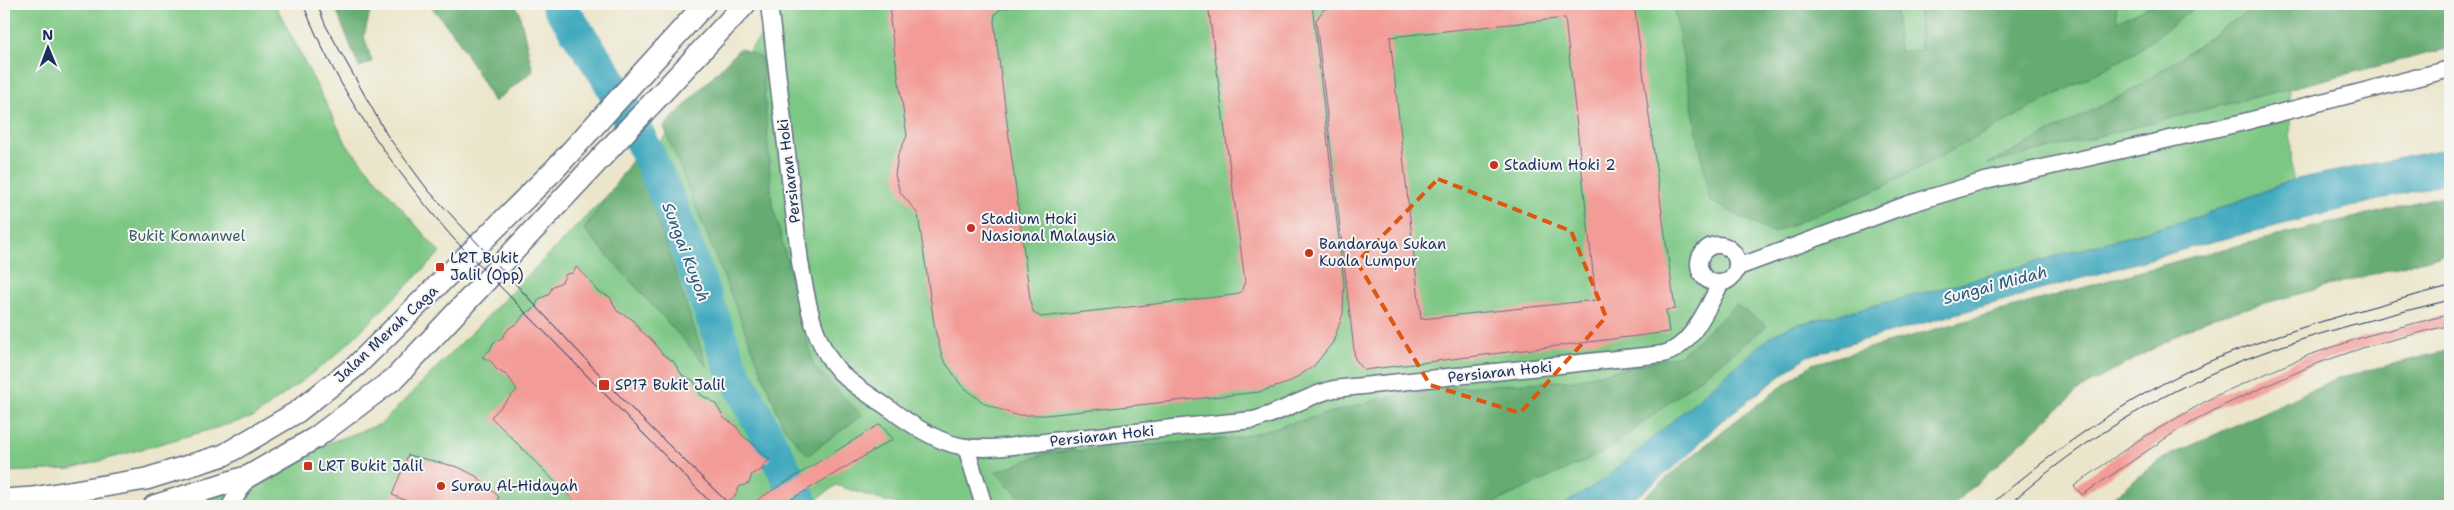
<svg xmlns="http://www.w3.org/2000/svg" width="2454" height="510" font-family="'Shantell Sans',sans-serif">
	<rect width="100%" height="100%" fill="#f6f6f2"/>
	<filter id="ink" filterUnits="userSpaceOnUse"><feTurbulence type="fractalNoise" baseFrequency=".02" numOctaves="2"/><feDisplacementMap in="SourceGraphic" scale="10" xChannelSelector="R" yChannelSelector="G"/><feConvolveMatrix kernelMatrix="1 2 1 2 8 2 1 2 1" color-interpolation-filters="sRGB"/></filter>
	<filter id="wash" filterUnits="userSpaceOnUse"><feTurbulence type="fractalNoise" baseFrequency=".0096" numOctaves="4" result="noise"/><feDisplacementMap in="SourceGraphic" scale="20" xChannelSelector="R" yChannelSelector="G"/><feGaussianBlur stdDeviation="1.12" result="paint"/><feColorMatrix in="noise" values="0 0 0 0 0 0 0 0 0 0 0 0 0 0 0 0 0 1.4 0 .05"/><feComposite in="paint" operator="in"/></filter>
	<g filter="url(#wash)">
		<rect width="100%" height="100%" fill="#ebe6cb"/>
		<path fill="#7dc784" stroke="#4c7b71" d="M4,4H275L347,145L440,253L335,356L254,417L72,469L4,472Z
			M788,4H2286L2292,180L2201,216L1936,290L1791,326L1604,480L1562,506H910L887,502L836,485L808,506H152L381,424L741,60Z"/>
		<path fill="#66ac72" stroke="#406e68" d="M334,4H372L364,36L372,62L359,67Z
			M429,4H515L519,12L533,71L494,102L457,38Z
			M1673,4H1896L1899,51L1921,50L1918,4H2116L2117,22L2154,4H2199L2136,52L1881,188L1772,233L1710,201Z
			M2258,4H2450V48L1988,164L2136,88Z
			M740,48L762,58L772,202L814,367L862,415L808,455L784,428L664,127Z
			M636,155L707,366L584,229Z
			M2450,194V253L2207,319L2080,389L1952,506H1633L1726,428L1812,364L2195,256Z
			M1736,305L1767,326L1608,450L1487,506H1028L996,472L1047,453L1236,438L1415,390L1575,380L1681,355Z
			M2450,350V506H2103L2158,461L2337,378Z"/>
		<path fill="#3fa9be" stroke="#2d6c8e" d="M2450,148V182L2200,245L1807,356L1720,422L1684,459L1625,506H1562L1604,480L1771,336L1791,326L1936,290L2201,216L2292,180Z"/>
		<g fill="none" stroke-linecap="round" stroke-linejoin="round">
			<path stroke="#3fa9be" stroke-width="34" d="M558,4L607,76L648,154L671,206L731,367L803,506"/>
		</g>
		<g id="blocks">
			<path fill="#f39c97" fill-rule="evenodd" d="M891,4H1031L1001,9L995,14L994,22L1031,306L1034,313L1041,317L1234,295L1241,292L1245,281L1208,4H1312L1344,283L1343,314L1333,342L1314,366L1288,383L1259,392L1046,415H1015L985,404L961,385L943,359L935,330L918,214L900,192L895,175L898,155L907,136L890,21Z
				M1376,4H1634L1675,309L1666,310L1669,332L1364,370L1355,359L1316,20L1324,9ZM1565,18L1596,300L1421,319L1390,37Z
				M576,267L589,279L597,291L610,297L617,311L632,319L641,331L652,340L662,354L673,361L682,375L694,381L701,395L715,403L724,418L735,425L743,436L754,444L761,454L770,459L764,464L762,470L752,474L749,483L739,487L734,498L723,502L721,506H579L491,417L517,390L508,376L496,369L491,361L482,357L490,350L493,343L502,338L509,328L518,323L524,314L534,309L539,299L548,295L553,286L562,282L566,274L573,273Z
				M2450,314V325L2368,346L2313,365L2220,407L2178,430L2082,495L2074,486L2137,441L2215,396L2309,355L2366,336Z
				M880,424L893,439L780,506H747Z
				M408,455L458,467L476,476L499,497L495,506H420L392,495Z"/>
		</g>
	</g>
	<g filter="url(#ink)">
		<use href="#blocks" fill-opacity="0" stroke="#646f84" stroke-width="1"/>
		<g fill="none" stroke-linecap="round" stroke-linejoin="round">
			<defs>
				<path id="minor" d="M769,4L800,262C807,299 812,341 839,371C853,386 873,397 890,409C910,424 935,441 960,446C992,452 1029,443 1062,440C1125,433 1189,426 1253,420C1282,413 1305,396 1334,389L1663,354C1692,347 1707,307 1721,283
					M1699 264a19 19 0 1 1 38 0a19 19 0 1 1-38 0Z
					M1738,267L1909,204L1985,181L2240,123L2450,69
					M966,447L984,506
					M230,506L249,476"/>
				<path id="tertiary" d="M4,500L33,498L146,479L224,455L297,412L356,366L554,170L705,4
					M154,506L249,476L315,438L395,378L745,4"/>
			</defs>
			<use href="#minor" stroke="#646f84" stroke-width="19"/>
			<use href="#tertiary" stroke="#646f84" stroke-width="24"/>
			<use href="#minor" stroke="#fff" stroke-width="16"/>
			<use href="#tertiary" stroke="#fff" stroke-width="21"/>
			<path stroke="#1b2f5e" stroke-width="1" d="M303,4C338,92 391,165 452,237L714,506
				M317,4L326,26L387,135L428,190L629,406L731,506
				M1989,506C2059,446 2138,389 2225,355C2298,326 2374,306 2450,286
				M2007,506C2086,436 2178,381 2279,347C2335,328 2393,314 2450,300"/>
		</g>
	</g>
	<path fill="none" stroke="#de5710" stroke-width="4" stroke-dasharray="10 6" stroke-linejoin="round" d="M1438,179L1571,231L1606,317L1520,413L1430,385L1357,262Z"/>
	<g fill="#c8321e" stroke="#f6f6f2" stroke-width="2">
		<circle cx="1494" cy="165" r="5"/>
		<circle cx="971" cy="228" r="5"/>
		<circle cx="1309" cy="253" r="5"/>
		<rect x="435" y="262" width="10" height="10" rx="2.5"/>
		<rect x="598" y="379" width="12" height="12" rx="2.5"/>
		<rect x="303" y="461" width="10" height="10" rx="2.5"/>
		<circle cx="441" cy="486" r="5"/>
	</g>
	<g text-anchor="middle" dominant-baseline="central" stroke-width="4" stroke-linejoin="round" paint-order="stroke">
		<g font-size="15" fill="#1b2f5e" stroke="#f6f6f2" text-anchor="start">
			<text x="1504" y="165">Stadium Hoki 2</text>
			<text x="981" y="219">Stadium Hoki<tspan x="981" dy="17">Nasional Malaysia</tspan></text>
			<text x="1319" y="244">Bandaraya Sukan<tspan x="1319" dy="17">Kuala Lumpur</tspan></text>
			<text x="450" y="258">LRT Bukit<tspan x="450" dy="17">Jalil (Opp)</tspan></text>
			<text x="615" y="385">SP17 Bukit Jalil</text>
			<text x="318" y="466">LRT Bukit Jalil</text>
			<text x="451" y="486">Surau Al-Hidayah</text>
		</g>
		<g font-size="15" fill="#1b2f5e" stroke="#f6f6f2">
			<text transform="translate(789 171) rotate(-97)">Persiaran Hoki</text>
			<text transform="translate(386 334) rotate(-43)">Jalan Merah Caga</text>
			<text transform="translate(1500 372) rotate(-6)">Persiaran Hoki</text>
			<text transform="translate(1102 436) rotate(-6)">Persiaran Hoki</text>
		</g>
		<g font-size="15" fill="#385d69" stroke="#f6f6f2">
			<text x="187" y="236">Bukit Komanwel</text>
		</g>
		<g font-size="16" font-style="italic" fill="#285a80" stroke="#f6f6f2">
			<text transform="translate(686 252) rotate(69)">Sungai Kuyoh</text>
			<text transform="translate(1995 285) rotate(-15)">Sungai Midah</text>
		</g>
	</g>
	<rect width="2454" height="510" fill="none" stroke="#f6f6f2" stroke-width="20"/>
	<g transform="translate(48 48) rotate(359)" stroke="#f6f6f2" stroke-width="4" paint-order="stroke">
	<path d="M0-4L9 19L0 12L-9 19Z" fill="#1b2f5e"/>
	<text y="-8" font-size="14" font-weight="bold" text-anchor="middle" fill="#1b2f5e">N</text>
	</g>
</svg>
